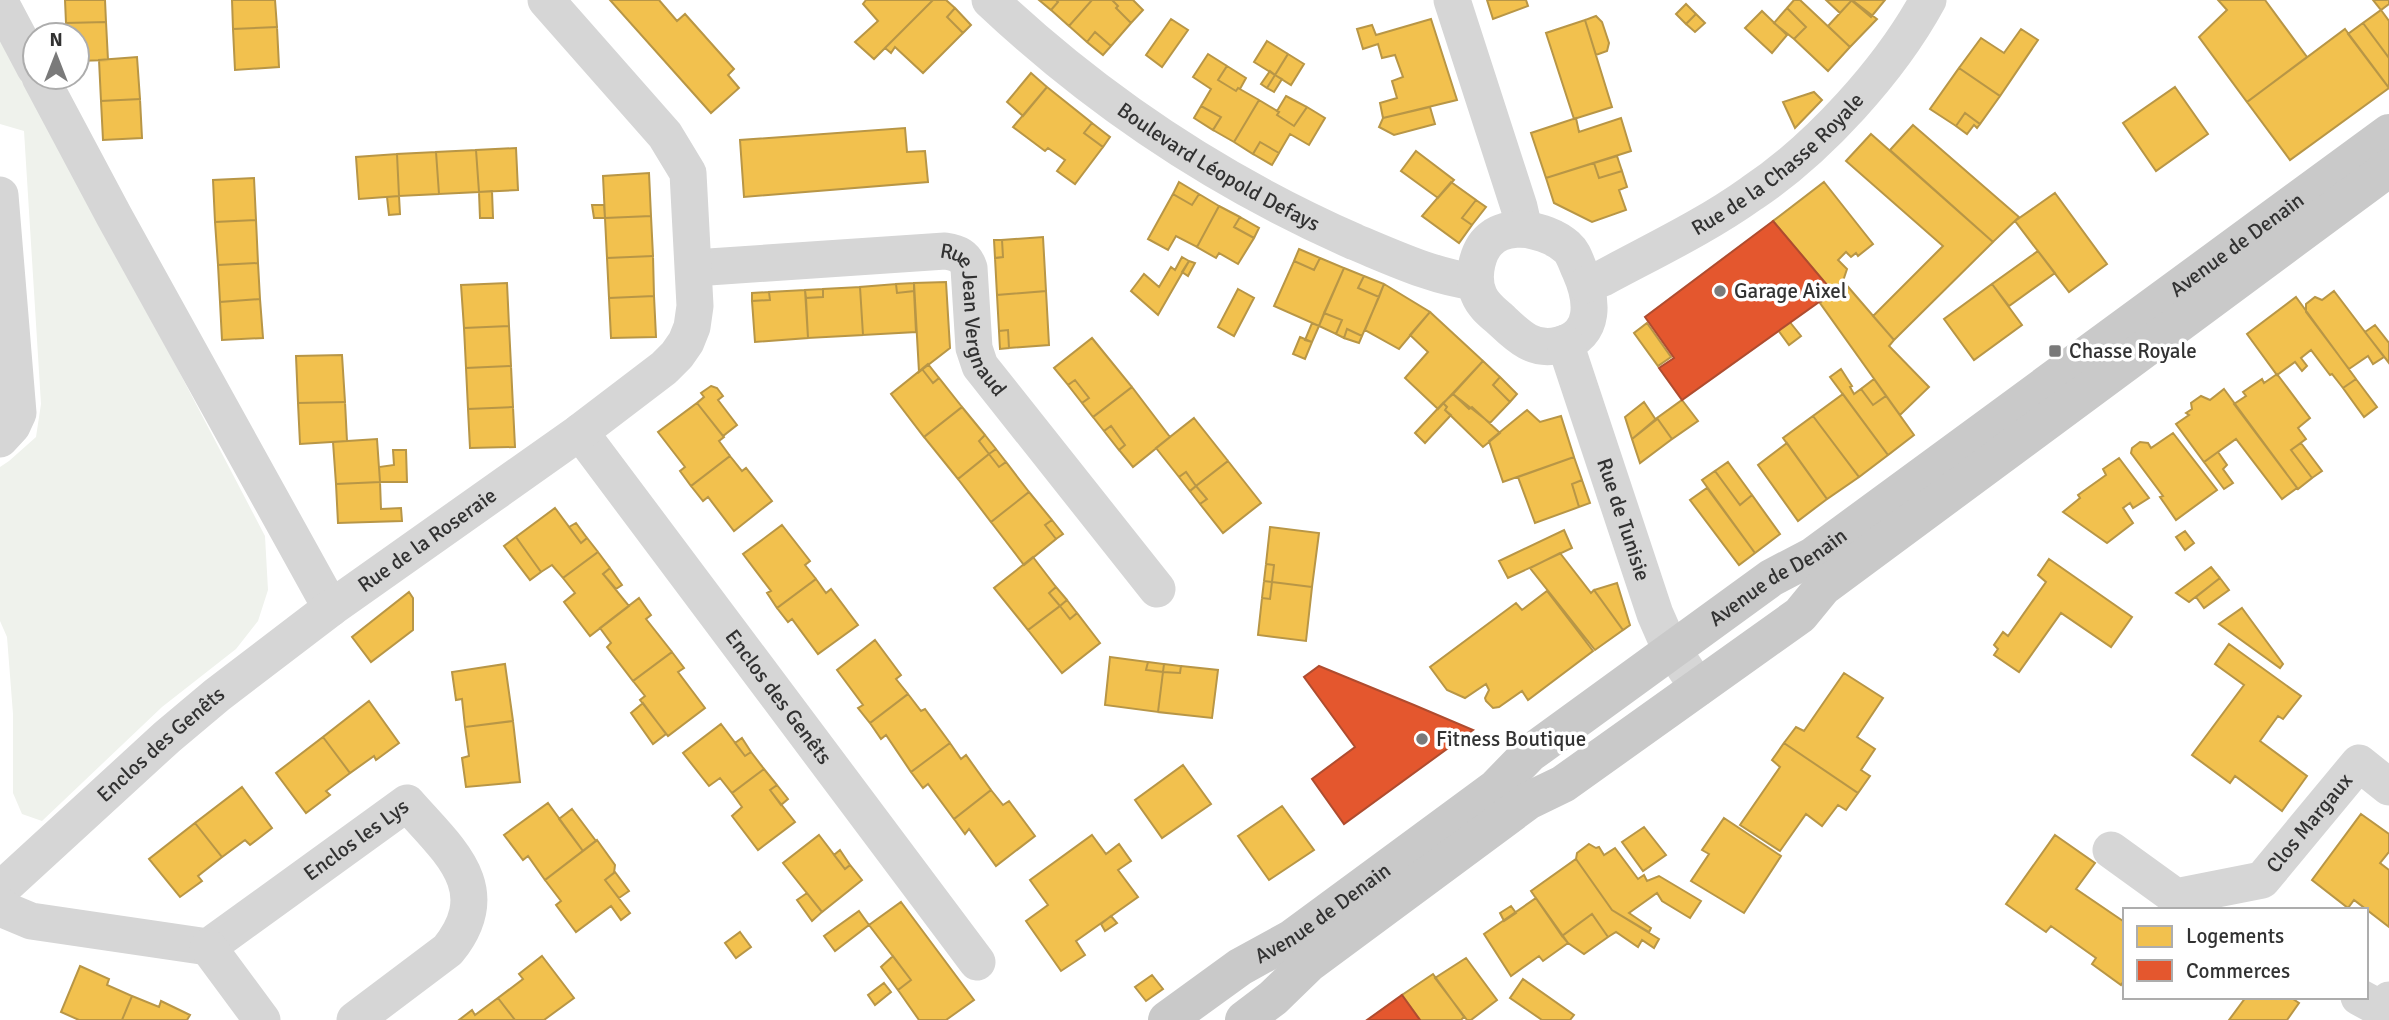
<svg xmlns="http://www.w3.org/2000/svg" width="2389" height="1020" font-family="Signika,sans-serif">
	<rect width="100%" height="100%" fill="#fff"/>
	<path fill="#eff2ec" d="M0,29L265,536L268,590L258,621L236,649L162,707L42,821L22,814L13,793V714L7,637L0,621V467L9,461L36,437L41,404L24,131L0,124Z"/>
	<path fill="#f2c14e" stroke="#b89646" stroke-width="2" d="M65,0H105L106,22L66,23Z
		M232,0H275L277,27L233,29Z
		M610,0H659L677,21L685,14L734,69L728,75L739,88L711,113Z
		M866,0H933L874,59L855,42L878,21L863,4Z
		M933,0H946L955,8L947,17L963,33L923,73L895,47L891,53L885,48Z
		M1039,0H1056L1058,2L1051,10Z
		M1056,0H1092L1069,26L1051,10L1058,2Z
		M1092,0H1112L1118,6L1116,8L1131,23L1111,46L1095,32L1087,42L1069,26Z
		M1112,0H1133L1143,10L1131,23L1116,8L1118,6Z
		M1487,0H1526L1528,6L1493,19Z
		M1794,0H1800L1850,47L1828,71L1794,39L1806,27L1787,8Z
		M1826,0H1852L1840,13Z
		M1851,0H1885L1871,17Z
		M1852,0L1877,19L1850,47L1828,26Z
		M2218,0H2265L2307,57L2247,102L2199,37L2227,10Z
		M2373,0H2389V4L2381,10Z
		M1686,4L1696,14L1686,24L1676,14Z
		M955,8L971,25L963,33L947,17Z
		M1787,8L1806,27L1794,39L1774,23Z
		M2381,10L2389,21V58L2363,23Z
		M1762,11L1787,35L1772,53L1745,28Z
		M1696,14L1705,23L1695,32L1686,24Z
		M1596,16L1602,22L1609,43L1607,51L1596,55L1585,20Z
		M1171,19L1188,30L1162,67L1146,55Z
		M1431,19L1457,100L1383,118L1380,103L1397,98L1392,81L1403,77L1395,55L1382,58L1378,44L1363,49L1357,29L1372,25L1376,35Z
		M1585,20L1612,107L1574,119L1546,33Z
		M106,22L108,60L77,61V35H67L66,23Z
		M2363,23L2389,58V88L2348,34Z
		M277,27L279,67L235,70L233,29Z
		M2021,29L2038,40L2000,96L1959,68L1981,38L2004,53Z
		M2345,29L2389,88L2290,160L2247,102Z
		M1095,32L1111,46L1103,55L1087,42Z
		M1267,41L1288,54L1275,75L1254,62Z
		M1208,54L1227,66L1218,80L1236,91L1238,88L1259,100L1234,142L1213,130L1221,117L1201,106L1211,89L1193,77Z
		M1288,54L1304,64L1291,85L1275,75Z
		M137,57L140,99L101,101L99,60Z
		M1227,66L1246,78L1240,89L1238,88L1236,91L1218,80Z
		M1959,68L2000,96L1980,124L1965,113L1956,126L1930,109Z
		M1270,71L1275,75L1267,88L1261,84Z
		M1031,73L1047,87L1023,116L1007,102Z
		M1275,75L1282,79L1274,92L1267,88Z
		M1047,87L1092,123L1084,133L1103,147L1075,184L1057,171L1065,160L1048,148L1045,151L1013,127Z
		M2175,87L2208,134L2156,171L2123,123Z
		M1814,92L1822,100L1795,128L1783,102Z
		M1286,96L1307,107L1294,126L1277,115L1279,112L1277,111Z
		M140,99L142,138L103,140L101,101Z
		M1259,100L1279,112L1277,115L1294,126L1307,107L1325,118L1309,145L1290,134L1279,153L1260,142L1253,154L1234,142Z
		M1201,106L1221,117L1213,130L1194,118Z
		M1430,107L1435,124L1394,135L1379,127L1383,118Z
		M1965,113L1980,124L1977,128L1974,125L1967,134L1956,126Z
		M1576,118L1579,132L1621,118L1631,151L1546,178L1531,133Z
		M1092,123L1110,137L1103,147L1084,133Z
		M1913,125L2019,217L1993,242L1890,150Z
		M905,128L907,152L925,151L928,182L744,197L740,140Z
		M1871,134L1993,242L1894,340L1873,316L1943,246L1846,161Z
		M1260,142L1279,153L1272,165L1253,154Z
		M516,148L518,190L479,192L476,150Z
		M476,150L479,192L439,194L436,152Z
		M1416,151L1454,180L1438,198L1401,171Z
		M436,152L439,194L399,196L397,154Z
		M397,154L399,196L359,199L356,157Z
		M1617,156L1622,171L1599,178L1594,163Z
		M1594,163L1599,178L1622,171L1627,187L1619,190L1626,210L1592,222L1554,203L1546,178Z
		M649,173L651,216L605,218L603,176Z
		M254,178L256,220L215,222L213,180Z
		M1179,182L1199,194L1192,205L1173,194Z
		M1451,182L1476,200L1462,218L1472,225L1459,243L1422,216Z
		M1824,182L1873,244L1858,256L1856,253L1851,257L1846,252L1838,260L1847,269L1843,281L1832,291L1773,221Z
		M492,191L493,218H480L479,192Z
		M2055,193L2107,264L2069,292L2015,221Z
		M1173,194L1192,205L1199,194L1219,206L1197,247L1176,236L1168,250L1148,239Z
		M399,196L400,214L389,215L387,197Z
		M1476,200L1486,207L1472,225L1462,218Z
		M592,205H604L605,218H594Z
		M1219,206L1240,217L1234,227L1254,238L1238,264L1219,253L1216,258L1197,247Z
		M651,216L653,256L607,258L605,218Z
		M1240,217L1259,228L1254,238L1234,227Z
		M256,220L258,263L218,265L215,222Z
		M1043,237L1046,291L997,295L995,258L1003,257L1002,240Z
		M994,240H1002L1003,257L995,258Z
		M1299,249L1320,258L1314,270L1294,261Z
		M2038,251L2055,273L2009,306L1992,284Z
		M653,256L654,296L609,298L607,258Z
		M1182,257L1189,261L1158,315L1131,291L1144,274L1159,287L1171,267L1175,270Z
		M1320,258L1344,268L1319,326L1274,306L1294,261L1314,270Z
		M1189,261L1195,263L1188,276L1182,272Z
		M258,263L260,299L220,302L218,265Z
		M1344,268L1364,276L1358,288L1379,297L1362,336L1347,329L1344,338L1336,334L1342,320L1324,313Z
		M1364,276L1384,284L1379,297L1358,288Z
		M1843,281L1894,340L1889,346L1929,387L1900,415L1820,303Z
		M946,282L950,348L919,372L914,283Z
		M507,283L509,326L464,328L461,285Z
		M914,283V291L897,293L896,284Z
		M896,284L897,293L914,291L916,332L863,335L860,287Z
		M1384,284L1430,312L1399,349L1365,330Z
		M1992,284L2022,325L1974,360L1944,319Z
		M860,287L863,335L808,338L806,298L823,297V289Z
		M823,289V297L806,298L805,290Z
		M1238,289L1254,298L1234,336L1218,327Z
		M805,290L808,338L755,342L752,301L770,300L769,292Z
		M1046,291L1049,345L1009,348L1008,330L999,331L997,295Z
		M2334,291L2384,357L2373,364L2368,356L2349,369L2306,312V304L2315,297L2322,300Z
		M769,292L770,300L752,301V293Z
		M654,296L656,337L611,338L609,298Z
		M2296,297L2356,379L2343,388L2332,374L2330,375L2311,350L2301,358L2307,366L2302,371L2295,362L2277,375L2247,334Z
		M260,299L263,338L222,340L220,302Z
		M1430,312L1483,361L1438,409L1405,378L1428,352L1410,335Z
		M1324,313L1342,320L1336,334L1319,326Z
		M1789,321L1801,336L1789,345L1778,330Z
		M1312,323L1319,326L1312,342L1305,340Z
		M1647,323L1671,357L1658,366L1634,333Z
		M2375,325L2389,343V363L2365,332Z
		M509,326L511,366L466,368L464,328Z
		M1347,329L1362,336L1359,343L1344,338Z
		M1008,330L1009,348L1000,349L999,331Z
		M1300,337L1312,342L1305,359L1293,354Z
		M1092,338L1132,387L1093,417L1082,403L1089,398L1075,380L1068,385L1054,368Z
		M342,355L345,402L298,403L296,356Z
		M1483,361L1500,377L1493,385L1510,402L1490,423L1453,394Z
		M928,364L939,378L933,383L922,369Z
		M511,366L513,407L468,409L466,368Z
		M922,369L933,383L939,378L962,407L924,437L891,394Z
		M1841,369L1852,386L1850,387L1854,394L1861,389L1873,405L1886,396L1914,435L1888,455L1830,377Z
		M2277,374L2310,418L2298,428L2306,439L2291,450L2312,478L2298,489L2234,404L2246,396L2243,392L2262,379L2264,383Z
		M1500,377L1517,394L1510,402L1493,385Z
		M1874,379L1886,396L1873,405L1861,389Z
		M2356,379L2377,407L2364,417L2343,388Z
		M1075,380L1089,398L1082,403L1068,385Z
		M711,386L717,388L723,396L718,400L737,425L723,436L697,403L704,397L701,393Z
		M1132,387L1170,437L1133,467L1119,450L1125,445L1111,426L1104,431L1093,417Z
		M2224,389L2297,488L2282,499L2236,439L2204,462L2176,424L2189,415L2186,413L2192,409L2191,403L2201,396L2210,400Z
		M1453,394L1469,409L1472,407L1500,433L1483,447L1445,410L1447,407L1443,403Z
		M1843,394L1888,455L1859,477L1813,416Z
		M1682,400L1698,421L1672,439L1657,418Z
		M345,402L347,441L300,444L298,403Z
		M1644,402L1656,420L1632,439L1625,417Z
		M697,403L724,437L719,441L730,456L691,486L680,471L685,467L658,432Z
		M1443,403L1447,407L1445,410L1451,415L1425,443L1415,433Z
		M513,407L515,447L470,448L468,409Z
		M962,407L985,435L979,441L989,454L958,479L924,437Z
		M1527,410L1540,422L1561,416L1574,457L1503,482L1489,441Z
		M1813,416L1859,477L1827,499L1783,438Z
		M1194,418L1228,461L1196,486L1186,472L1179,477L1156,448Z
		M1657,418L1672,439L1640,463L1632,439Z
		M1111,426L1125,445L1119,450L1104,431Z
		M2173,433L2217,490L2176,520L2160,497L2163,496L2131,453L2132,448L2140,442L2148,443L2151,448Z
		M985,435L996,449L989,454L979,441Z
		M377,439L380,482L336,484L333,442Z
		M1787,443L1827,499L1798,521L1758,465Z
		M2301,443L2322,471L2312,478L2291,450Z
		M996,449L1006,462L999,467L989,454Z
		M393,450H406L407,482H380L379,467L394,465Z
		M2218,452L2227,465L2223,469L2233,483L2224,489L2204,462Z
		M989,454L999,467L1006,462L1029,492L991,522L958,479Z
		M730,456L742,471L746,468L772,501L734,531L708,497L703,501L691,486Z
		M1574,457L1582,480L1572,484L1579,507L1535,523L1518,477Z
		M2119,458L2149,498L2133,508L2130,503L2123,508L2133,523L2107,543L2063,512L2080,498L2078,495L2106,475L2103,469Z
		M1228,461L1261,503L1223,533L1200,504L1207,499L1196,486Z
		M1728,462L1752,495L1740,505L1715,471Z
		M1715,471L1740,505L1752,495L1780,534L1755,553L1702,480Z
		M1186,472L1196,486L1190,491L1179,477Z
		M1582,480L1590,503L1579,507L1572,484Z
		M380,482L381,509L401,508L402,521L338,523L336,484Z
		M1196,486L1207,499L1200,504L1190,491Z
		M1707,488L1755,553L1739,565L1690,500Z
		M1029,492L1052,520L1045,525L1056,539L1024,565L991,522Z
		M555,508L581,543L587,538L598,552L563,578L552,565L541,572L516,537Z
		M1052,520L1063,534L1056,539L1045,525Z
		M576,523L587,538L581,543L569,527Z
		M782,525L810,561L805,565L816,579L777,608L767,593L771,591L743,554Z
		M1270,527L1319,533L1312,587L1272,582L1274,565L1266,564Z
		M1564,530L1572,548L1508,578L1499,561Z
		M2185,531L2194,543L2185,550L2176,537Z
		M516,537L541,572L530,580L504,546Z
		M598,552L610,568L603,574L629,606L590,636L564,602L575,593L563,578Z
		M1560,553L1591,593L1594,590L1623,630L1595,650L1530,568Z
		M1033,557L1056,587L1049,593L1060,606L1028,630L994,588Z
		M2049,559L2132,617L2111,647L2061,613L2019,672L1994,655L1998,649L1994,645L2003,632L2008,636L2046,582L2038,575Z
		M1266,564L1274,565L1272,582L1264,581Z
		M2211,567L2220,578L2189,602L2176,593Z
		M610,568L622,585L616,589L603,574Z
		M2220,578L2229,590L2204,608L2196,597Z
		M816,579L826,593L831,589L858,625L818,654L792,619L788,622L777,608Z
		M1264,581L1272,582L1270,599L1262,598Z
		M1272,582L1312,587L1306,641L1258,635L1262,598L1270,599Z
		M1617,583L1630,625L1623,630L1594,590Z
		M1056,587L1067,600L1060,606L1049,593Z
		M1547,591L1593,651L1528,700L1522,691L1499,707L1493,708L1486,701L1485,698L1489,690L1486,684L1465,698L1447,690L1430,667L1516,603L1522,610Z
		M409,592L413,598V630L371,662L352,637Z
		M639,598L651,615L646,619L672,652L633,681L607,647L611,643L600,628Z
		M1067,600L1077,613L1070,619L1060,606Z
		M1060,606L1070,619L1077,613L1100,643L1062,673L1028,630Z
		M2242,608L2283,664L2280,668L2219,624Z
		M875,640L901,675L896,679L908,694L870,723L858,708L863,705L837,670Z
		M2229,644L2301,696L2283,719L2278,716L2260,741L2307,776L2282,811L2235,776L2230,783L2192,755L2244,685L2215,664Z
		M672,652L684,668L678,672L705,708L668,736L640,700L645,696L633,681Z
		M1110,657L1148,662L1146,670L1163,672L1158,712L1105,705Z
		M1148,662L1164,664L1163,672L1146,670Z
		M505,664L513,721L465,727L462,699L456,700L452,672Z
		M1164,664L1181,666L1180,673L1163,672Z
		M1181,666L1218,670L1212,718L1158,712L1163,672L1180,673Z
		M1844,673L1883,698L1857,737L1875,749L1861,770L1870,776L1858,793L1784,743L1796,727L1804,731Z
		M908,694L921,711L925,709L950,743L911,772L886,735L881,739L870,723Z
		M369,701L399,743L376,760L374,756L350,773L323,737Z
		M643,703L666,734L653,744L631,713Z
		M513,721L520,782L466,787L462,758L469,756L465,727Z
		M721,724L745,756L751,752L764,769L732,793L720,778L709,786L683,753Z
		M323,737L350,773L326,791L330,795L306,813L276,773Z
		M742,738L751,752L745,756L735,743Z
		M950,743L961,759L966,755L991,790L954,819L928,784L923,788L911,772Z
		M1784,743L1858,793L1846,810L1838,805L1822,826L1806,814L1780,851L1740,825L1780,767L1772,760Z
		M1183,765L1211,804L1162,838L1135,800Z
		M764,769L777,785L770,790L795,822L758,850L732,816L742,807L732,793Z
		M777,785L788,799L781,805L770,790Z
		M242,787L272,828L250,845L245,840L222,857L195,823Z
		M991,790L1003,805L1009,801L1035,836L996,866L969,829L965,834L954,819Z
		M548,803L583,851L545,880L528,856L523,860L504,835Z
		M1282,806L1314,850L1269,880L1238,836Z
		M572,809L596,841L583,851L559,819Z
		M2361,814L2389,834V852L2380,863L2389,870V927L2354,900L2348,908L2312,880Z
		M1724,818L1781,856L1744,913L1691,881L1709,854L1702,850Z
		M195,823L222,857L198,876L202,881L180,897L149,859Z
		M1644,827L1666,855L1643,871L1622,842Z
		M819,835L845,869L850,865L862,880L822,912L783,863Z
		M1092,835L1106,854L1119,844L1131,861L1118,870L1138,897L1076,941L1085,955L1061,971L1026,921L1048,905L1030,880Z
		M2055,835L2095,863L2076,889L2123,921L2125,919V979L2121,985L2092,964L2096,958L2051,926L2046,932L2006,904Z
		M597,840L615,865L614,873L605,880L630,913L621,920L611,906L576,932L556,905L561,901L545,880Z
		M1589,844L1596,848L1599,847L1604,855L1615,848L1638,879L1644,875L1647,881L1659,876L1701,901L1690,918L1662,901L1657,893L1629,913L1651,928L1649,932L1612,910L1576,859L1577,853Z
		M840,850L850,865L845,869L834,855Z
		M1576,859L1612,910L1659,939L1654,948L1642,940L1638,947L1616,932L1608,937L1592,914L1562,936L1531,891Z
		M615,872L629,891L619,898L605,880Z
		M807,893L822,912L812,921L797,900Z
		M1536,898L1568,943L1543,961L1539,956L1511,976L1484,934Z
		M901,902L974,1000L946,1020H919L898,990L911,980L869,925Z
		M1511,906L1516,913L1504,921L1500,913Z
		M859,911L869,925L835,951L824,936Z
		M1592,914L1608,937L1584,954L1568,943L1562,936Z
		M1111,916L1117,923L1105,931L1101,924Z
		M740,932L751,947L736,958L725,943Z
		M542,956L574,998L544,1020H515L498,998L523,979L519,974Z
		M893,956L911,980L898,990L881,967Z
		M1466,958L1497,1000L1471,1020H1467L1435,978Z
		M80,966L109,979L107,985L132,996L122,1020H79L61,1012Z
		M1433,974L1464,1017L1461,1020H1420L1402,995Z
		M1152,975L1163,989L1146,1001L1135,987Z
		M1523,979L1574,1015L1570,1020H1542L1510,998Z
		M884,983L891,992L875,1005L868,995Z
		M132,996L159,1007L161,1001L190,1015L187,1020H122Z
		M2246,997H2290L2299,1003L2287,1020H2229Z
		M498,998L515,1020H459L472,1010L475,1015Z"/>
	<path fill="#e4572e" stroke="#af4c2f" stroke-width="2" d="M1773,221L1833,292L1682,400L1659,368L1674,358L1645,317Z
		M1319,666L1414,705L1473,730L1344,824L1312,779L1355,747L1304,677Z
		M1402,995L1420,1020H1367Z"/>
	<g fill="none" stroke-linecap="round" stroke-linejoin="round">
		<g stroke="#d6d6d6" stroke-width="37">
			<path id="s1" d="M990,0C1097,101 1221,183 1355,242C1394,258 1434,277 1475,282"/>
			<path d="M1452,0L1519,207L1524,229"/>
			<path d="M0,2L35,68"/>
			<path d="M40,77L114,216L331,608"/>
			<path d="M0,195L18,413L12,426L0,439"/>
			<path d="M1524,229C1540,232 1555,236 1567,247C1574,253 1576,263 1580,271C1592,298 1598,335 1559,345C1533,352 1517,335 1500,319C1492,312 1483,305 1479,295C1471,277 1477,248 1493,237C1502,230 1513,229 1524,229Z"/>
			<path id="s2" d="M694,268L945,251C958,253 965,256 969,268L974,348L980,366L1157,589"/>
			<path id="s3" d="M1586,285L1603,278C1653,251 1706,226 1752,193C1818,149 1890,70 1928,0"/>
			<path id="s4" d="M1565,343L1655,614L1666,639L1698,688"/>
			<path id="s5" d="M580,432L977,962"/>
			<path id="s6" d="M2111,850L2176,897L2262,880L2359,763L2389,787"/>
			<path id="s7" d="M0,890L167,737L217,695L331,608L580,432L664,368L677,355L686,342L692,327L695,306L688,173L665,135L546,0"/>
			<path id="s8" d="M0,905L7,911L31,921L208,947L407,803C448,850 498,888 448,950L355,1020"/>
			<path d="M208,947L262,1020"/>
			<path d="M2359,997L2383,1010L2389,1000"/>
		</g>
		<g stroke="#c9c9c9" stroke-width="38">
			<path id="s9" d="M1167,1020L1240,967L1291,939L1496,788L1529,754L1771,578L1813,556L2389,133"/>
			<path d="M1244,1020L1273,998L1308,964L1528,801L1563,784L1800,615L1823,587L2389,168"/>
		</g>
	</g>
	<g fill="#7a7a7a" stroke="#fff" stroke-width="2.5">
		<circle cx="1720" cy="291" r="7"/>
		<rect x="2048" y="344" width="14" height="14" rx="3.5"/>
		<circle cx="1422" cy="739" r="7"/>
	</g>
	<g text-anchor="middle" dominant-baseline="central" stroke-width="7" stroke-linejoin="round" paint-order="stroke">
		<g font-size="21" fill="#323232" stroke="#fff">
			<text stroke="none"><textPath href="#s3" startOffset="228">Rue de la Chasse Royale</textPath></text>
			<text stroke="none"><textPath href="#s1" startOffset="284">Boulevard Léopold Defays</textPath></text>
			<text stroke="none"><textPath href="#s9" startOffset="1323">Avenue de Denain</textPath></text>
			<text stroke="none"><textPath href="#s2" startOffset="332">Rue Jean Vergnaud</textPath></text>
			<text stroke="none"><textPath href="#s4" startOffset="186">Rue de Tunisie</textPath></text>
			<text stroke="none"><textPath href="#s7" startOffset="553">Rue de la Roseraie</textPath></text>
			<text stroke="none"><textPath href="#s9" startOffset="756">Avenue de Denain</textPath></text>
			<text stroke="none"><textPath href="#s5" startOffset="331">Enclos des Genêts</textPath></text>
			<text stroke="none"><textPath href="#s7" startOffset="217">Enclos des Genêts</textPath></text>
			<text stroke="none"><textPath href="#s6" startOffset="242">Clos Margaux</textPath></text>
			<text stroke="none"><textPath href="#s8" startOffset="397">Enclos les Lys</textPath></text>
			<text stroke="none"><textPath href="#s9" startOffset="189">Avenue de Denain</textPath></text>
		</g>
		<g font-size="21" fill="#323232" stroke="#fff" text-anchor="start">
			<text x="1734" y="291">Garage Aixel</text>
			<text x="2069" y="351">Chasse Royale</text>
			<text x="1436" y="739">Fitness Boutique</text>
		</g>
	</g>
	<rect x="2123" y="908" width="245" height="91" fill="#ffffff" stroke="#adadad" stroke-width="2"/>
	<rect x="2137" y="926" width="35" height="21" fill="#f2c14e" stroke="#adadad" stroke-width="2"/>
	<text x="2186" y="943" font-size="21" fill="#323232">Logements</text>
	<rect x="2137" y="960" width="35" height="21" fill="#e4572e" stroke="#adadad" stroke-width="2"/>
	<text x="2186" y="978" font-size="21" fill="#323232">Commerces</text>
	<g transform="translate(56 56)"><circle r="33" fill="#ffffff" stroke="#adadad" stroke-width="2"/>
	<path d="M0-5L12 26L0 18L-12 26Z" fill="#7a7a7a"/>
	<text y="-10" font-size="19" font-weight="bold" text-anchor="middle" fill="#323232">N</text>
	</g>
</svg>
